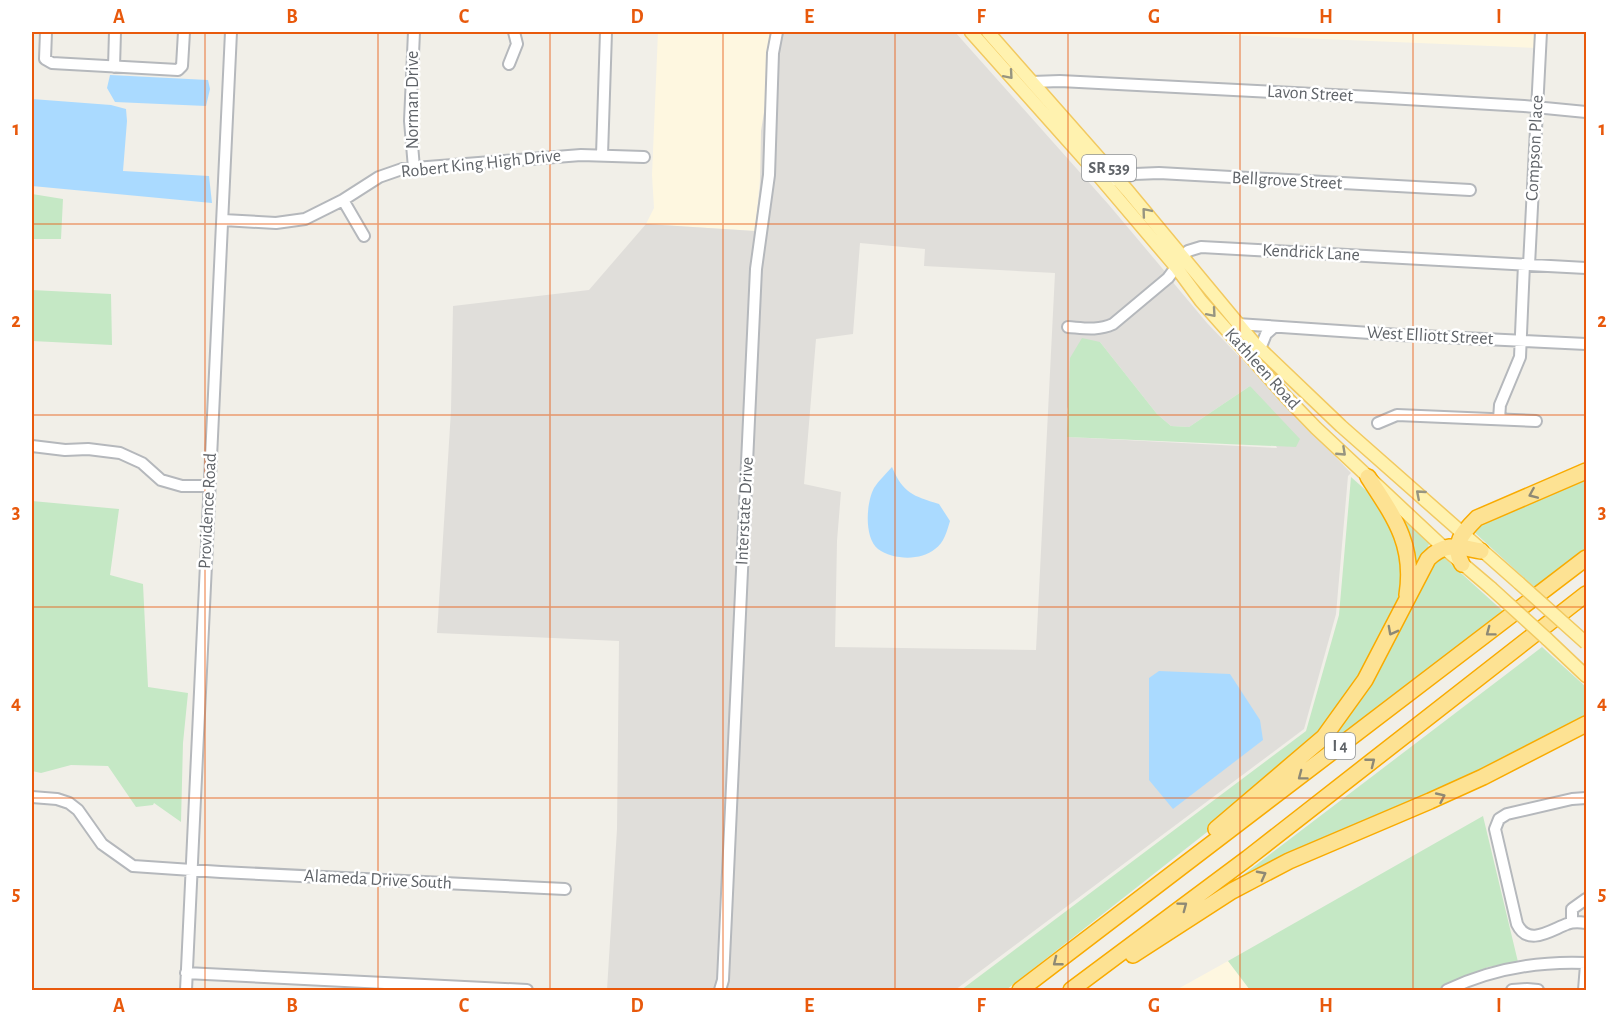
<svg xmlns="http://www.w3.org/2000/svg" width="1618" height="1022" font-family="'Alegreya Sans',sans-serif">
	<rect width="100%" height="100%" fill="#f1efe8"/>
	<path fill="#fef7e0" d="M658,32H774L755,231L646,224L654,208L652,175Z
		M1157,32H1488V34L1537,35V48Z
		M1228,961L1250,990H1176Z"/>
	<path fill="#e0deda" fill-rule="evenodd" d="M781,32H955L1109,205L1167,274L1111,321L1103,324H1064V331L1094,333L1114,328L1153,298L1171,280L1207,323L1351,473L1348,476L1336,614L1304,729L955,990H724L760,269L777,53ZM860,243L925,249L924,266L1055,273L1036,650L835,647L837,541L841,492L804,484L816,339L853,334ZM1100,342L1157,414L1171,426L1189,427L1250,386L1277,448L1068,437L1067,409Z
		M768,87L765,175L719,979L717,990H607L617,829L619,641L437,633L451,411L453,306L589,290L646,224L755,231L760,186L761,131Z"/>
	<path fill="#c5e8c5" d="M32,194L63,199L61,239H32Z
		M32,290L111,294L112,345L32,341Z
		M1082,338L1100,342L1157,414L1171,426L1189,427L1250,386L1300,439L1296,447L1067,437L1070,358Z
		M1351,477L1378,501L1400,535L1404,590L1386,636L1326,726L1216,825L1006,990H961L1306,731L1339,615Z
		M1586,478V549L1535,588L1472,530L1488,521Z
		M32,501L119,509L110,575L143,584L148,687L188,693L183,743L181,822L154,803L153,805L136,807L108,766L71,765L41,773L32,771Z
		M1402,517L1430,542L1416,573L1401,518Z
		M1441,555L1504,612L1295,771L1320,744L1429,570Z
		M1542,647L1586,687V720L1517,755L1231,884Z
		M1483,816L1518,962L1488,967L1436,990H1250L1228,961Z"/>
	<path fill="#aadaff" d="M110,75L208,80L210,89L206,106L115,102L107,88Z
		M32,99L111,105L126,109L127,121L123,171L209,176L212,203L32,186Z
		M892,467C903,493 913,496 939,504L950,521C947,531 944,543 935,549C921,561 893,560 878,549C864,538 866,503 874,488C879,480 886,474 892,467Z
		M1159,671L1230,674L1260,720L1263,740L1173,809L1149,780V678Z"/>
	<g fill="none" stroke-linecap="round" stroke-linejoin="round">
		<defs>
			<path id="minor" d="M46,32L45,59L52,63L178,70L182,66L184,32
				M509,64L517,44L514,32
				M114,67L115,32
				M1032,82L1060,81L1372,97L1524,106L1586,112
				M602,155L606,32
				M414,168L410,121L414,32
				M1111,181L1135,174L1159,173L1470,190
				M343,200L364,236
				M223,220L276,223L305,219L343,200L379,177L402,169L581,155L644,157
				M1529,265L1541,32
				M1237,324L1400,335L1586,344
				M1068,327C1083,328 1098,331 1113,324L1168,278L1188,251L1201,247L1586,268
				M1260,349L1266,334L1274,327
				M1499,419L1500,405L1520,357L1524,264
				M1378,423L1397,415L1536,421
				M32,446L65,450L88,449L120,453L142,463L161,480L182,486H209
				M32,797L57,799L69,803L78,810L102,844L133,866L221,872L565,889
				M1586,798L1572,799L1507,814L1499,819L1495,829L1517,924C1528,947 1551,930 1567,924C1574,921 1580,922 1586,923
				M1572,922V909L1586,899
				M186,973L527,990
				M186,990L231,32
				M720,990L723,980L756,269L769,175L773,53L777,32
				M1447,990C1491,969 1537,961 1586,963
				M1512,990L1527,989L1538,990
				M1584,990L1586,965"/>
			<path id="major" d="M971,32L1086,161L1176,267L1201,301L1287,398L1316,428L1444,548L1491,588
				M988,32L1128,191L1255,344L1341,426L1519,583
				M1547,639L1586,676"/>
			<path id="highway" d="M1368,477C1394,517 1415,545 1407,595
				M1462,564C1451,544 1463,532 1477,518L1586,471
				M1216,829L1324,737L1365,680L1428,559C1446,541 1459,547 1481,551
				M1133,955L1232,891L1289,861L1430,801L1483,777L1586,724
				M1020,990L1586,558
				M1071,990L1248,858L1586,594"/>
		</defs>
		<use href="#minor" stroke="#b5b8bc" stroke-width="14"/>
		<use href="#major" stroke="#f2c960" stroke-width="15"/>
		<use href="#highway" stroke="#f9ab00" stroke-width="18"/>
		<use href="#minor" stroke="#fff" stroke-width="10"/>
		<use href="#major" stroke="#fff2af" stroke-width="12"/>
		<use href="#highway" stroke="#fde293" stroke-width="15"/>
		<defs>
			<path id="major-bridge" d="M1519,583L1586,643
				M1491,588L1547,639"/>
		</defs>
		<use href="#major-bridge" stroke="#f2c960" stroke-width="15" stroke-linecap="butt"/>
		<use href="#major-bridge" stroke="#fff2af" stroke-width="12"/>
	</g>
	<defs><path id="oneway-chevron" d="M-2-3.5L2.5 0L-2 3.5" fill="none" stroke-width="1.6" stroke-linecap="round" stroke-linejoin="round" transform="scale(1.5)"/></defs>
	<g stroke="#979581">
		<use href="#oneway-chevron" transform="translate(1009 75) rotate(49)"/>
		<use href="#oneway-chevron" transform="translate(1146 212) rotate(-130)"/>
		<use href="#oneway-chevron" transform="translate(1212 313) rotate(49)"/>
		<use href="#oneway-chevron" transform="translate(1342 452) rotate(43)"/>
		<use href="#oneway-chevron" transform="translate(1420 494) rotate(-139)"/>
	</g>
	<g stroke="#8e8975">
		<use href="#oneway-chevron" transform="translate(1533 494) rotate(157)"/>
		<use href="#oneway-chevron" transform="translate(1392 631) rotate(118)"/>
		<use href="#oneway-chevron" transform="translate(1490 632) rotate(143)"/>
		<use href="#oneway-chevron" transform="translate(1371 762) rotate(-38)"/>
		<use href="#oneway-chevron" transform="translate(1302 776) rotate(143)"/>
		<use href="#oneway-chevron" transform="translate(1441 797) rotate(-25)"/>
		<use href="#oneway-chevron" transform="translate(1262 875) rotate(-28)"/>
		<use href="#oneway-chevron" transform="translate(1183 906) rotate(-37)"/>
		<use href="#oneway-chevron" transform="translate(1057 962) rotate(142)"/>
	</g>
	<path fill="none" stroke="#e8590c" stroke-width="1.5" stroke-opacity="0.55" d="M205,32V990M378,32V990M550,32V990M723,32V990M895,32V990M1068,32V990M1240,32V990M1413,32V990M32,224H1586M32,415H1586M32,607H1586M32,798H1586"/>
	<g text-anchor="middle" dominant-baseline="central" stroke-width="5" stroke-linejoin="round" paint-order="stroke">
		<g fill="#fff" stroke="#8f9295" stroke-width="1.5">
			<rect x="1082" y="155" width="54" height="26" rx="4.5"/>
			<rect x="1325" y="733" width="30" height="26" rx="4.5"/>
		</g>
		<g font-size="16" font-weight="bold" fill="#5f6368">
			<text x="1109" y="168">SR 539</text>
			<text x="1340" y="746">I 4</text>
		</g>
		<g font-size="18" fill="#5f6368" stroke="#fff">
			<text transform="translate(1310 94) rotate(3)">Lavon Street</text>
			<text transform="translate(413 100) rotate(-90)">Norman Drive</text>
			<text transform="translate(1535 148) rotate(-87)">Compson Place</text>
			<text transform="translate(481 164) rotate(-6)">Robert King High Drive</text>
			<text transform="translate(1287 181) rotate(3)">Bellgrove Street</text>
			<text transform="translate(1311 253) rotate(3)">Kendrick Lane</text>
			<text transform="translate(1430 336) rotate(3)">West Elliott Street</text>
			<text transform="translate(1262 369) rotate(48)">Kathleen Road</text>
			<text transform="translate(208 511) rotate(-87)">Providence Road</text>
			<text transform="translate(745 511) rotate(-87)">Interstate Drive</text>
			<text transform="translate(378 880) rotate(3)">Alameda Drive South</text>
		</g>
	</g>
	<rect width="1618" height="1022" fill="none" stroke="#ffffff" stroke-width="66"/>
	<rect x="33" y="33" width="1552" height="956" fill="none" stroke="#e8590c" stroke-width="2"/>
	<g font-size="20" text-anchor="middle" font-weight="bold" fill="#e8590c">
		<text x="119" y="23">A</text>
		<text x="292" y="23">B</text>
		<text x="464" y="23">C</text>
		<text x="637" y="23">D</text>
		<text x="809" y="23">E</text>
		<text x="981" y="23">F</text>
		<text x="1154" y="23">G</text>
		<text x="1326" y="23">H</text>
		<text x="1499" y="23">I</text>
		<text x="16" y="135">1</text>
		<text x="1602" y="135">1</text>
		<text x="16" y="327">2</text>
		<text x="1602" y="327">2</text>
		<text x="16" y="518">3</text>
		<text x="1602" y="518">3</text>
		<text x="16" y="709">4</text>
		<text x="1602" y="709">4</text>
		<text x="16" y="900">5</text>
		<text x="1602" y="900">5</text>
		<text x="119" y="1012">A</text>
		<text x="292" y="1012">B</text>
		<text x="464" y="1012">C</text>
		<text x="637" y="1012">D</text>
		<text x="809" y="1012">E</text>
		<text x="981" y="1012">F</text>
		<text x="1154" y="1012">G</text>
		<text x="1326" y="1012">H</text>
		<text x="1499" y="1012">I</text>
	</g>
</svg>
